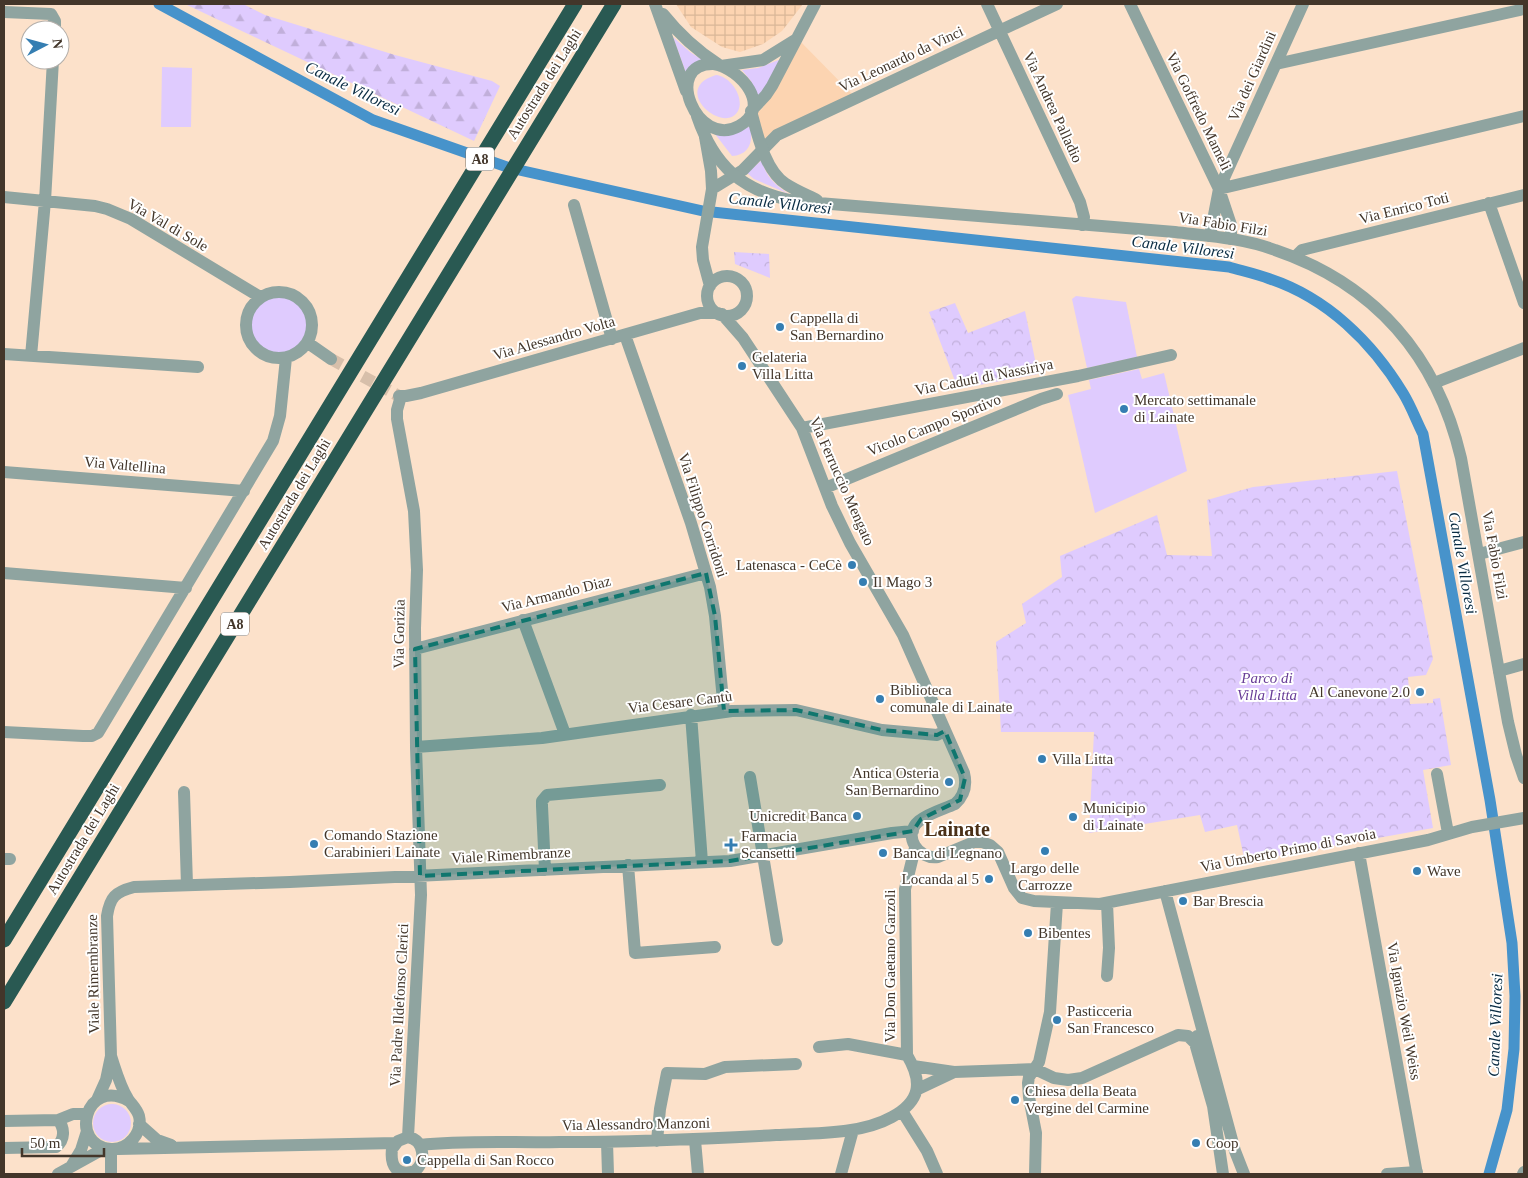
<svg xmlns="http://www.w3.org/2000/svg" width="1528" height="1178" font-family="'Times New Roman',serif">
	<defs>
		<pattern id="industrial-grid" width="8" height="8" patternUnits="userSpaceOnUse" patternTransform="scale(1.25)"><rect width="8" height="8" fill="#fcd4b1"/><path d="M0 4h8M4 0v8" fill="none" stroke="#d9b798"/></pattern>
		<pattern id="forest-firs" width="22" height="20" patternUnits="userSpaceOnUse" patternTransform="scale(1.25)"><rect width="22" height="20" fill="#dfcbfe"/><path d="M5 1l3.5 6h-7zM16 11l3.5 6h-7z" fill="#c1afda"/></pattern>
		<pattern id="park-crowns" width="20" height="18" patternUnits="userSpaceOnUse" patternTransform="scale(1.25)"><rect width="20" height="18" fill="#dfcbfe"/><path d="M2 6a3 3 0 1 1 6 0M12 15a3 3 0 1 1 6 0" fill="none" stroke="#c1afda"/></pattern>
	</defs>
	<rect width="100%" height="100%" fill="#fce1ca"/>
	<path fill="#fcd4b1" d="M798,39L853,95L763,141L754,114L762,109L794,50Z"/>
	<path fill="url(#industrial-grid)" d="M676,4H803L782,31L763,44L740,52L722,47L691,27Z"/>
	<path fill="#dfcbfe" d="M673,37L690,52L702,60L686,73Z
		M781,59L759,98L751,81L742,70L758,68Z
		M162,67L192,68L191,127H161Z
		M716,75C730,76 745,97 738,111C724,136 669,89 716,75Z
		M750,126C754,141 749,155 732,156L715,134L737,133Z
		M762,160C765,176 776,186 789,194L754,179L747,173Z
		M1076,296L1126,302L1137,357L1087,368L1072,299Z
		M250 326a29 29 0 1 1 58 0a29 29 0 1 1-58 0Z
		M1139,369L1142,379L1164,373L1187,471L1095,513L1068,395L1091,389L1089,380Z
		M93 1123a19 19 0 1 1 38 0a19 19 0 1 1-38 0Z"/>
	<path fill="url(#forest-firs)" d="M185,4H243L265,15L395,55L492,81L500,86L474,141Z"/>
	<path fill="url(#park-crowns)" d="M734,252L769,254L770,278L735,264Z
		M955,303L968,333L1025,311L1038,374L958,389L929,312Z
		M1397,471L1433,659L1426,675L1408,677L1410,704L1433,703V699L1440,698L1451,765L1423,770L1433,828L1245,862L1237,825L1205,832L1200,815L1089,833L1094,732H1001L996,642L1026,623L1022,604L1062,577L1060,556L1157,515L1167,555L1212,556L1207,500L1253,487Z"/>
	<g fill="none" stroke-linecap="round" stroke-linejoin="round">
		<path stroke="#4793cb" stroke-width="11" d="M159,4L373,120L510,168L703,211L1229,267C1243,271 1257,274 1270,279C1327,298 1372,342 1403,393C1411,406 1416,420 1423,434L1490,800L1512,943L1515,996L1514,1049L1507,1110L1489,1174"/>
		<path stroke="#d7bfaa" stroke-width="12" stroke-dasharray="12 6" stroke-linecap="butt" d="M331,359L399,396"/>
		<path stroke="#8fa4a0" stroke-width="12" d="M987,4L1080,202L1084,217L1082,225
			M1130,4L1219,189L1231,225V239
			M4,12L51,14L55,21V30
			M1276,64L1520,10
			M705,137L711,171L712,189L702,247L703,260L710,286
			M712,189L743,170L777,135L1057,4
			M1219,189L1524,116
			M4,197L95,206L107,209L131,219L260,297
			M1489,203L1524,303
			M574,205L612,339
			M1210,236L1219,189L1303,4
			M1295,257L1302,250L1524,195
			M707 296a20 20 0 1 1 40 0a20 20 0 1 1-40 0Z
			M246 325a33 33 0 1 1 66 0a33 33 0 1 1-66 0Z
			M722,314L743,338L802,428L832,506L850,543L903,635L964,773C967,785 965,795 955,804C944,809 929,813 919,821C902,835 918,860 938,857L974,842H982L990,845L998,852L1014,888L1022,898L1034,901L1100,904L1428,840L1472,827L1524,818
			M625,335L691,523L710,587L715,616L724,711
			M308,343L331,359
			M4,354L198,367
			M31,356L45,201L53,60
			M1434,383L1524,348
			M399,396H406L421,393L700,313H718
			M401,396L397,410V419L414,511L417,570L415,628L416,747L421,895L408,1137
			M802,428L1078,376L1171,355
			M4,472L244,491
			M825,488L1041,399L1057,394
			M1479,554L1524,542
			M4,573L186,588
			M523,620L565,734
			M415,649L706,573
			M1499,671L1524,664
			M691,715L702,862
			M4,732L83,736H92L98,733L273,441L280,416L286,358
			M416,747L542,738L732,711L796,710L882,730L937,735L945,731
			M1437,774L1448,833
			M750,777L777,940
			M184,792L187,885
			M1359,853L1417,1174
			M4,859H10
			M628,865L635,953L715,947
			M545,870L542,806V801L547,795L660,785
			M1165,891L1235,1151L1244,1174
			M1107,976L1109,948L1107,903
			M1197,1036L1195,1043L1213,1106L1223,1174
			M819,1047L848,1044L907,1055
			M907,1055L905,889L915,848
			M111,1056C116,1071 120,1086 128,1099C132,1105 137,1109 139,1116C143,1133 128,1150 111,1149C68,1146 85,1076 129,1101
			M913,1066L954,1072
			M918,1089L954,1072L1035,1069L1054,1078L1068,1080L1082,1078L1178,1035L1188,1036L1195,1043L1205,1044
			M97,1100L106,1080L111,1056L107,916C110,897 115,892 134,887L290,882L730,861L892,833L913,831
			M902,1111L927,1151L937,1174
			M4,1121L58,1120L73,1114H87
			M139,1124L157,1140L171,1145
			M408,1137C425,1140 426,1162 415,1171C397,1177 390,1166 392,1149L398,1141Z
			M695,1140L698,1174
			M657,1141L660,1109L667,1073L705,1074L725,1067L796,1064
			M607,1142L608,1174
			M420,1145C464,1140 515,1143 560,1142C632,1142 704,1139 776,1135C812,1133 860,1135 892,1117C921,1101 923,1082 907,1055
			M4,1148L56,1147C65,1140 65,1128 58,1120
			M111,1149V1174
			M118,1149L396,1143
			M72,1165L81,1150L87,1131
			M58,1174L105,1148
			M841,1174L853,1130
			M1035,1174L1036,1133L1029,1097L1028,1083L1029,1077L1039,1062L1050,1012L1057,903
			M1387,1174L1417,1172"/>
		<path stroke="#8fa4a0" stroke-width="12" d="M655,4L686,91
			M663,14C679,34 696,50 718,64
			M714,64C741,69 773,107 739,126C697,150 661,62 714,64Z
			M721,66L763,60L795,40
			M751,111L766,95L772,86L815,4
			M751,111C757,133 765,171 786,184C795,190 807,195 817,200
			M697,116C714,166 742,191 794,201L1175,232C1208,236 1243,238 1275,250C1375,284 1437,356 1461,458L1508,722L1516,755L1524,778
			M1523,1174L1524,1172"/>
		<path stroke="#295952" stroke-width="15" d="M4,940L575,4
			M4,1002L614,4"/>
	</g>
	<path fill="#0f766e" fill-opacity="0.2" stroke="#0f766e" stroke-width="4" stroke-dasharray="10 6" stroke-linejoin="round" d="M706,573L715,616L724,711L796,710L882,730L937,735L945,731L965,778L960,800L921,819L913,831L730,861L420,876L415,649Z"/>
	<g fill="#357eb2" stroke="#fff" stroke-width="2">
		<circle cx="780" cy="327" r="5"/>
		<circle cx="742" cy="366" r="5"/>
		<circle cx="1124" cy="409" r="5"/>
		<circle cx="852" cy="565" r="5"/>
		<circle cx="863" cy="582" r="5"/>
		<circle cx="1420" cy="692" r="5"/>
		<circle cx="880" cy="699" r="5"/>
		<circle cx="1042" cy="759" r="5"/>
		<circle cx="949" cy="782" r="5"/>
		<circle cx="857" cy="816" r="5"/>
		<circle cx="1073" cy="817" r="5"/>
		<circle cx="314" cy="844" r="5"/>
		<path d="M728.5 837.5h5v5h5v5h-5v5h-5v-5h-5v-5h5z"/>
		<circle cx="1045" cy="851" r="5"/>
		<circle cx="883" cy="853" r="5"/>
		<circle cx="1417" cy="871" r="5"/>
		<circle cx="989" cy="879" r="5"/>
		<circle cx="1183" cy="901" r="5"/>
		<circle cx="1028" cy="933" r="5"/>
		<circle cx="1057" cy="1020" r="5"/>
		<circle cx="1015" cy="1100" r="5"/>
		<circle cx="1196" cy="1143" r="5"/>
		<circle cx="407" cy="1160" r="5"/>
	</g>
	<g text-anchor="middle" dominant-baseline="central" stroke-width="4" stroke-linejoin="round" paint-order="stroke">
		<g fill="#fff" stroke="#7b726a" stroke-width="1">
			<rect x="466" y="147.5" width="28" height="23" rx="4"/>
			<rect x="221" y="612.5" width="28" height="23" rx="4"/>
		</g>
		<g font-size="14" font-weight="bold" fill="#43362a">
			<text x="480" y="159">A8</text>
			<text x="235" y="624">A8</text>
		</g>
		<g font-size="15" fill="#43362a" stroke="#fff">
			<text transform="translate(901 59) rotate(-25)">Via Leonardo da Vinci</text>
			<text transform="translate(1252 76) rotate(-66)">Via dei Giardini</text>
			<text transform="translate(544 84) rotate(-58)">Autostrada dei Laghi</text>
			<text transform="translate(1053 107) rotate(65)">Via Andrea Palladio</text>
			<text transform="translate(1199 111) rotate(64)">Via Goffredo Mameli</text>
			<text transform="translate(1404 208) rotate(-14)">Via Enrico Toti</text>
			<text transform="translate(1223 224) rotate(9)">Via Fabio Filzi</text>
			<text transform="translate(168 225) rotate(30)">Via Val di Sole</text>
			<text transform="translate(554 338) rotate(-16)">Via Alessandro Volta</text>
			<text transform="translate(984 377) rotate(-11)">Via Caduti di Nassiriya</text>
			<text transform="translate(934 425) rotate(-22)">Vicolo Campo Sportivo</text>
			<text transform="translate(125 465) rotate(5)">Via Valtellina</text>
			<text transform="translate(842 481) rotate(66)">Via Ferruccio Mengato</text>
			<text transform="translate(294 494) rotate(-59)">Autostrada dei Laghi</text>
			<text transform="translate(703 515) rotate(72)">Via Filippo Corridoni</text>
			<text transform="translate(1495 555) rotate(80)">Via Fabio Filzi</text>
			<text transform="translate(556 594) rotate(-14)">Via Armando Diaz</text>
			<text transform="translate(399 634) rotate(-89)">Via Gorizia</text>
			<text transform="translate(680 702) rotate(-7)">Via Cesare Cantù</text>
			<text transform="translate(83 839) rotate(-59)">Autostrada dei Laghi</text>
			<text transform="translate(1288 850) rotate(-11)">Via Umberto Primo di Savoia</text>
			<text transform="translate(511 855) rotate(-3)">Viale Rimembranze</text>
			<text transform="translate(890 966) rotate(-90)">Via Don Gaetano Garzoli</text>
			<text transform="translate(93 974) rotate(-91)">Viale Rimembranze</text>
			<text transform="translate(399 1005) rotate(-87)">Via Padre Ildefonso Clerici</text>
			<text transform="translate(1404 1011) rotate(80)">Via Ignazio Weil Weiss</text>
			<text transform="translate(636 1124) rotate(-1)">Via Alessandro Manzoni</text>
		</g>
		<g font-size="15" fill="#43362a" stroke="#fff" text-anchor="start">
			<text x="790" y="318">Cappella di<tspan x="790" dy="17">San Bernardino</tspan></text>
			<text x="752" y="357">Gelateria<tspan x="752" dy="17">Villa Litta</tspan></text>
			<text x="1134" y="400">Mercato settimanale<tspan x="1134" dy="17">di Lainate</tspan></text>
			<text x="842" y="565" text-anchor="end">Latenasca - CeCè</text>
			<text x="873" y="582">Il Mago 3</text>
			<text x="890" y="690">Biblioteca<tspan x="890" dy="17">comunale di Lainate</tspan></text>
			<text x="1410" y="692" text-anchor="end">Al Canevone 2.0</text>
			<text x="1052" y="759">Villa Litta</text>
			<text x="939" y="773" text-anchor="end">Antica Osteria<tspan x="939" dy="17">San Bernardino</tspan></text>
			<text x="1083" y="808">Municipio<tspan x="1083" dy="17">di Lainate</tspan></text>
			<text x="847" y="816" text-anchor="end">Unicredit Banca</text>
			<text x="324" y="835">Comando Stazione<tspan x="324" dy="17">Carabinieri Lainate</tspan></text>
			<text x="741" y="836">Farmacia<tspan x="741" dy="17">Scansetti</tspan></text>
			<text x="893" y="853">Banca di Legnano</text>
			<text x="1045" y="868" text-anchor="middle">Largo delle<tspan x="1045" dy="17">Carrozze</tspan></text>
			<text x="1427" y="871">Wave</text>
			<text x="979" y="879" text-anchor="end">Locanda al 5</text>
			<text x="1193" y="901">Bar Brescia</text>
			<text x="1038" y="933">Bibentes</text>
			<text x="1067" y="1011">Pasticceria<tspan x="1067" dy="17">San Francesco</tspan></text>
			<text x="1025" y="1091">Chiesa della Beata<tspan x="1025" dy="17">Vergine del Carmine</tspan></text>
			<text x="1206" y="1143">Coop</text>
			<text x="417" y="1160">Cappella di San Rocco</text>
		</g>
		<g font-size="15" font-style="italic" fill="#683d97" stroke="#fff">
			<text x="1267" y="678">Parco di<tspan x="1267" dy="17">Villa Litta</tspan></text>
		</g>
		<g font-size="16" font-style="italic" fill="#0a2c43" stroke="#fff">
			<text transform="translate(353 88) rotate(26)">Canale Villoresi</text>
			<text transform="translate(780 203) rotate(6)">Canale Villoresi</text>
			<text transform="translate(1183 247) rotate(7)">Canale Villoresi</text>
			<text transform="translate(1463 563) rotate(80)">Canale Villoresi</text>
			<text transform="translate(1495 1025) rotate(-88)">Canale Villoresi</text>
		</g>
		<g font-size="20" font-weight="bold" fill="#4a3017" stroke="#fff">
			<text x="957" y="829">Lainate</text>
		</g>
	</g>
	<rect width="1528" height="1178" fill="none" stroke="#43362a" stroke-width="10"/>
	<g transform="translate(45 45) rotate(84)"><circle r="24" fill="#ffffff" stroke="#b4afaa"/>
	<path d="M0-4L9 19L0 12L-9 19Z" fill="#357eb2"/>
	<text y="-8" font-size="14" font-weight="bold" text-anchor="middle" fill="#43362a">N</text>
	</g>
	<path d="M22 1148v8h82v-8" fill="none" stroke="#43362a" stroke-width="2.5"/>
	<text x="30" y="1148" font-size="15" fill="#43362a" stroke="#ffffff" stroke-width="4" paint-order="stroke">50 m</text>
</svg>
